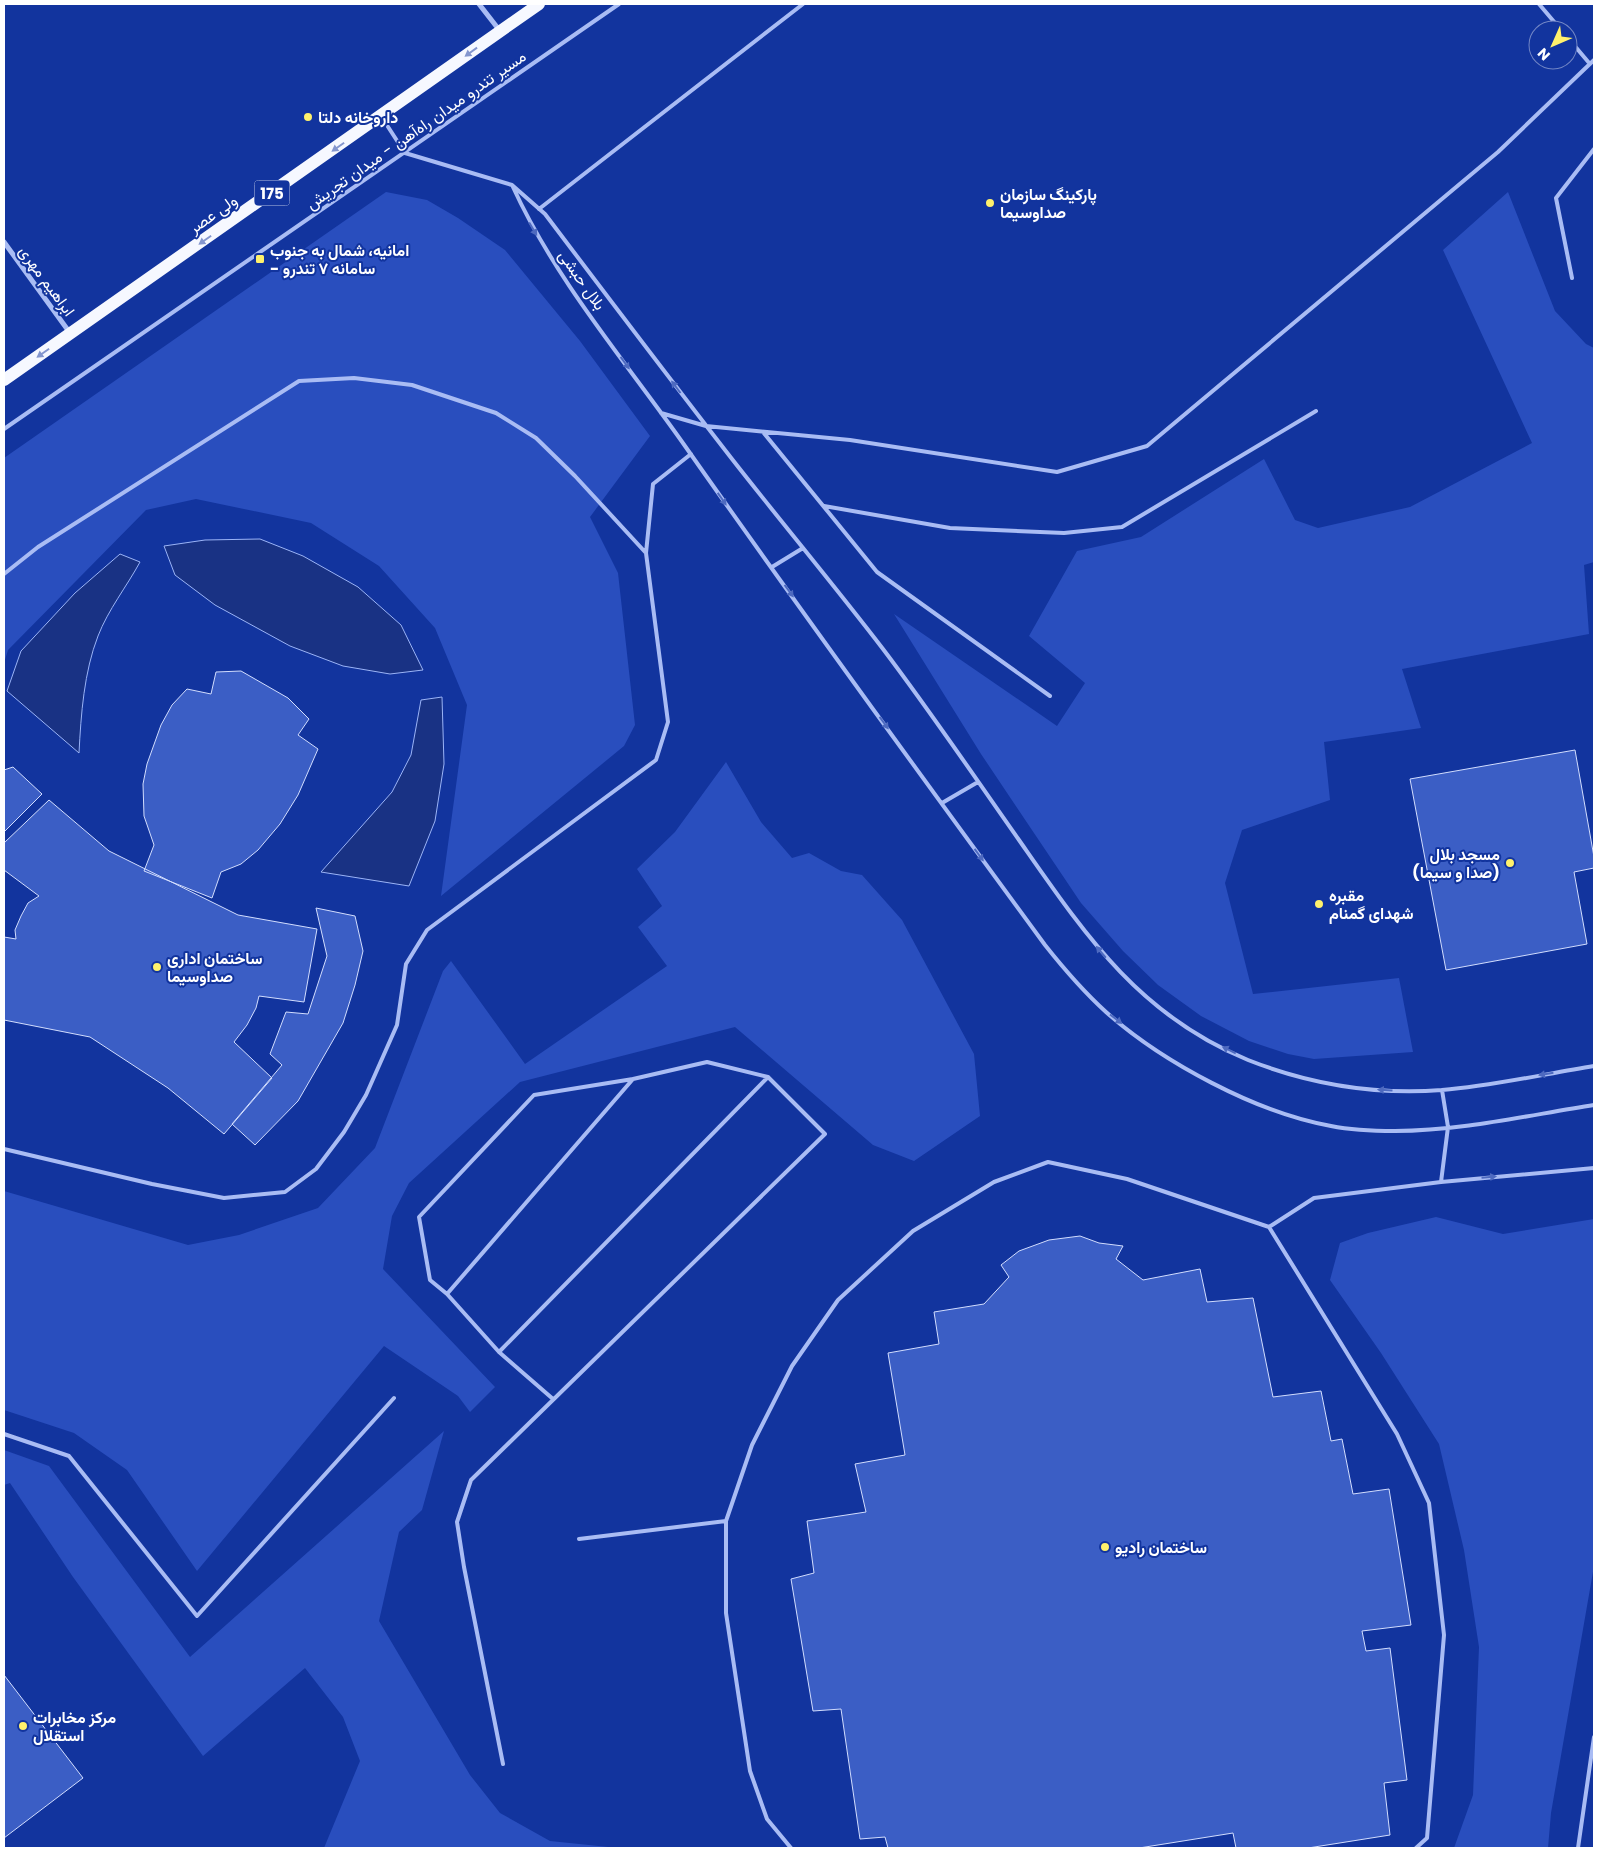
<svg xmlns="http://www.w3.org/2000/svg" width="1598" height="1852" font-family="Poppins,Vazirmatn,sans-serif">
	<rect width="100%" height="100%" fill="#12349e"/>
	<path fill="#294ebe" d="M386,192L427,200L458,218L505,250L580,341L650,436L590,517L618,573L635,725L624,746L441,896L467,705L435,628L379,566L311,523L196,499L146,510L8,650L4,663V458Z
		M1508,192L1555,311L1586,344L1594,348V562L1584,565L1589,634L1402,669L1421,728L1324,742L1330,800L1242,830L1225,883L1253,994L1399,978L1413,1052L1314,1059L1288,1054L1249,1041L1201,1016L1158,985L1123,951L1081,903L981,754L894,614L1057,726L1085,683L1029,636L1077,551L1141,537L1264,459L1295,520L1318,528L1410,507L1532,443L1443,250Z
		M726,762L761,822L792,858L809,853L841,871L862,875L902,920L974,1054L980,1116L914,1161L873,1145L735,1027L520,1082L409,1183L392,1216L383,1269L495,1387L470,1412L458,1396L384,1346L197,1571L127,1470L74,1433L4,1410V1191L188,1245L239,1235L318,1208L375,1148L443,971L451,961L525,1064L667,966L638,927L662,906L637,869L675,832Z
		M1436,1217L1503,1234L1594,1219V1566L1551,1813L1548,1848H1454L1473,1795L1479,1647L1464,1550L1439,1444L1381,1353L1330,1280L1340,1243L1368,1233Z
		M444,1431L422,1510L399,1532L379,1621L470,1775L500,1813L550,1841L618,1848H324L360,1761L343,1717L305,1668L203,1756L73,1577L10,1483L4,1485V1450L49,1466L190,1657Z"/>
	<path fill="#193284" stroke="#9bb4f7" d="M260,539L303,556L358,587L401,625L423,670L390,674L343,666L290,646L215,605L175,575L164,546L205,540Z
		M120,554L140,562C127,586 108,610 98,636C84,672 81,714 79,753L7,691L21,651L75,593Z
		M442,697L444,764L435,821L409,886L321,872L392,792L411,755L421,700Z"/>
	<path fill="#3b5ec5" stroke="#d2ddfe" d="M241,671L288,698L309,719L298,735L318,749L298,795L280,824L258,850L241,864L221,872L212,898L144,871L154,845L144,816L143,784L147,764L161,725L172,705L187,689L211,694L216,672Z
		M1575,750L1594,857V868L1574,872L1587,944L1446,970L1410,779Z
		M13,767L42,794L4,832V770Z
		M49,800L109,851L238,915L317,929L304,1002L259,996L256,1008L247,1025L234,1042L272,1078L224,1134L168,1088L90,1037L4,1020V937L16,939L15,930L21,916L28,903L39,896L4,870V843Z
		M316,908L355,916L363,951L355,985L343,1023L298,1101L255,1145L232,1124L282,1065L270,1054L286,1012L308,1014L327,956Z
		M1080,1236L1099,1243L1123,1246L1116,1259L1143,1280L1200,1269L1207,1302L1253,1298L1273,1397L1321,1391L1331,1441L1342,1439L1353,1494L1389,1489L1411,1625L1362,1631L1366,1651L1390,1648L1407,1780L1384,1783L1390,1835L1308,1848H1236L1233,1833L1139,1848H888L885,1837L860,1839L841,1709L813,1711L791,1579L814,1573L807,1521L866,1512L855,1464L905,1455L888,1353L939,1344L934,1312L984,1304L1009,1277L1001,1265L1019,1251L1049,1240Z
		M4,1675L83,1778L4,1838Z"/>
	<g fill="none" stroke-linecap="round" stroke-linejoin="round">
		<path stroke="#a9bcf4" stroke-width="4" d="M1539,4L1561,30
			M1568,38L1590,64
			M381,116L405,153L512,185L545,214C607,296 669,378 732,459C782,523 834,585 883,649C930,711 974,776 1019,840C1084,933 1138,1015 1248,1060C1309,1084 1376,1095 1442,1090C1493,1086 1544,1074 1594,1066
			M513,187C556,281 626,362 685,446C803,614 924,780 1045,945C1064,969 1084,992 1106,1012C1162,1062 1257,1113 1331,1126C1351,1130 1375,1131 1395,1131C1461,1131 1529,1115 1594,1105
			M539,209L803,4
			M1572,278L1556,198L1594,149
			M661,413L706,426L850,440L1057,472L1147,446L1498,152L1594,60
			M4,429L619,4
			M763,432L877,572L1050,696
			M824,506L950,528L1064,533L1122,527L1316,411
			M772,567L803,548
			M4,574L38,547L299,381L354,378L412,385L496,413L536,438L575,476L646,553
			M942,803L978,782
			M4,1149L152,1184L224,1198L285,1192L316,1169L344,1132L366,1095L397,1025L406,964L427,930L656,760L668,722L646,553L653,484L691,454
			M1441,1182L1594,1168
			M1269,1227L1314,1198L1441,1182L1448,1127L1442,1090
			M447,1294L430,1280L419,1217L534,1095L633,1079
			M499,1352L447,1294L633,1079L707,1062L768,1077
			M4,1434L69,1456L197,1616L394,1398
			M579,1539L726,1521
			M503,1764L464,1567L457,1522L471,1480L825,1134L768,1077L499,1352L553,1399
			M791,1848L767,1819L750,1771L726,1613V1521L752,1445L792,1366L838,1300L913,1231L994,1182L1048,1162L1127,1179L1269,1227L1397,1434L1429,1503L1444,1635L1427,1838L1416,1848
			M1578,1848L1594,1737"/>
		<path stroke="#a9bcf4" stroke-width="5" d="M479,4L500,31
			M4,242L70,333"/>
		<path stroke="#f6f8ff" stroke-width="12" d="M4,380L539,4"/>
	</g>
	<defs><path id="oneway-solid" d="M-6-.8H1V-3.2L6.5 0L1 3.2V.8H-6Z" transform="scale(1.25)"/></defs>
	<g fill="#8496ce">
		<use href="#oneway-solid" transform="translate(471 52) rotate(144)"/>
		<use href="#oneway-solid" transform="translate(338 147) rotate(145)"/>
		<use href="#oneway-solid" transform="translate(205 240) rotate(145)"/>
		<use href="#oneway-solid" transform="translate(43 353) rotate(145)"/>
	</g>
	<g fill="#4e6ac0">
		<use href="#oneway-solid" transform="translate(533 229) rotate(59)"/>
		<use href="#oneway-solid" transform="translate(625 363) rotate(54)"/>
		<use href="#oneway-solid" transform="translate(676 387) rotate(-127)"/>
		<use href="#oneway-solid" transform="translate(722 499) rotate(55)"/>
		<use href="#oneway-solid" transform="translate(789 591) rotate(54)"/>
		<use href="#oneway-solid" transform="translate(884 723) rotate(54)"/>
		<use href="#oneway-solid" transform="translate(979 855) rotate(54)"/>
		<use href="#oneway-solid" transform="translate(1101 952) rotate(-130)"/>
		<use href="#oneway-solid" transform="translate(1116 1019) rotate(37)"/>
		<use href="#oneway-solid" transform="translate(1229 1050) rotate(-154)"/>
		<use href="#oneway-solid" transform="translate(1546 1074) rotate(171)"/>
		<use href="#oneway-solid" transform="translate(1385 1090) rotate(-176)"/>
		<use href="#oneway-solid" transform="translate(1489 1177) rotate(-5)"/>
	</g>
	<g fill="#fff16c" stroke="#12349e" stroke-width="2">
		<circle cx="308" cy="117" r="5"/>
		<circle cx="990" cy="203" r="5"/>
		<rect x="255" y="254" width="10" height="10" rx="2.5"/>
		<circle cx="1510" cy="863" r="5"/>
		<circle cx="1319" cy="904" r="5"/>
		<circle cx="157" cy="967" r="5"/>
		<circle cx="1105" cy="1547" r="5"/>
		<circle cx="23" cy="1726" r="5"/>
	</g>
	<g text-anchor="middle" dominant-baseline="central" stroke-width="4" stroke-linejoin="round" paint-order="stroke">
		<rect fill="#12349e" stroke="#b8c2e2" stroke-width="1" x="254.5" y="180.5" width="35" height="25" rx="4"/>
		<g font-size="15" font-weight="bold" fill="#fff">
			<text x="272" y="193">175</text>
		</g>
		<g font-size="16" font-weight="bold" fill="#fff" stroke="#12349e" text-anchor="start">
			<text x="318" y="117">داروخانه دلتا</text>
			<text x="1000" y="194">پارکینگ سازمان<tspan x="1000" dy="18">صداوسیما</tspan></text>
			<text x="270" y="250">امانیه، شمال به جنوب<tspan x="270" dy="18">- سامانه ۷ تندرو</tspan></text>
			<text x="1500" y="854" text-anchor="end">مسجد بلال<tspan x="1500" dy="18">(صدا و سیما)</tspan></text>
			<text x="1329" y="895">مقبره<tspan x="1329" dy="18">شهدای گمنام</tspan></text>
			<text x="167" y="958">ساختمان اداری<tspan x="167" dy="18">صداوسیما</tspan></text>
			<text x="1115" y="1547">ساختمان رادیو</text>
			<text x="33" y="1717">مرکز مخابرات<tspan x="33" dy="18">استقلال</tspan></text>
		</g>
		<g font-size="16" fill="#fff" stroke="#12349e">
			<text transform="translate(416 130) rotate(-35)">مسیر تندرو میدان راه‌آهن - میدان تجریش</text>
			<text transform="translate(213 214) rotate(-35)">ولی عصر</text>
			<text transform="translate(582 280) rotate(55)">بلال حبشی</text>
			<text transform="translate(47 281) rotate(54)">ابراهیم مهری</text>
		</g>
	</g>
	<rect width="1598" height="1852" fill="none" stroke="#ffffff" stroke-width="10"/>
	<g transform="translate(1553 45) rotate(225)"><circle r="24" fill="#12349e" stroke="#7185c5"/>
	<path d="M0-4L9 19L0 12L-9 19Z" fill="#fff16c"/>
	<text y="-8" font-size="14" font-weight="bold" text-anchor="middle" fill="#ffffff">N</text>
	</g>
</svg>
